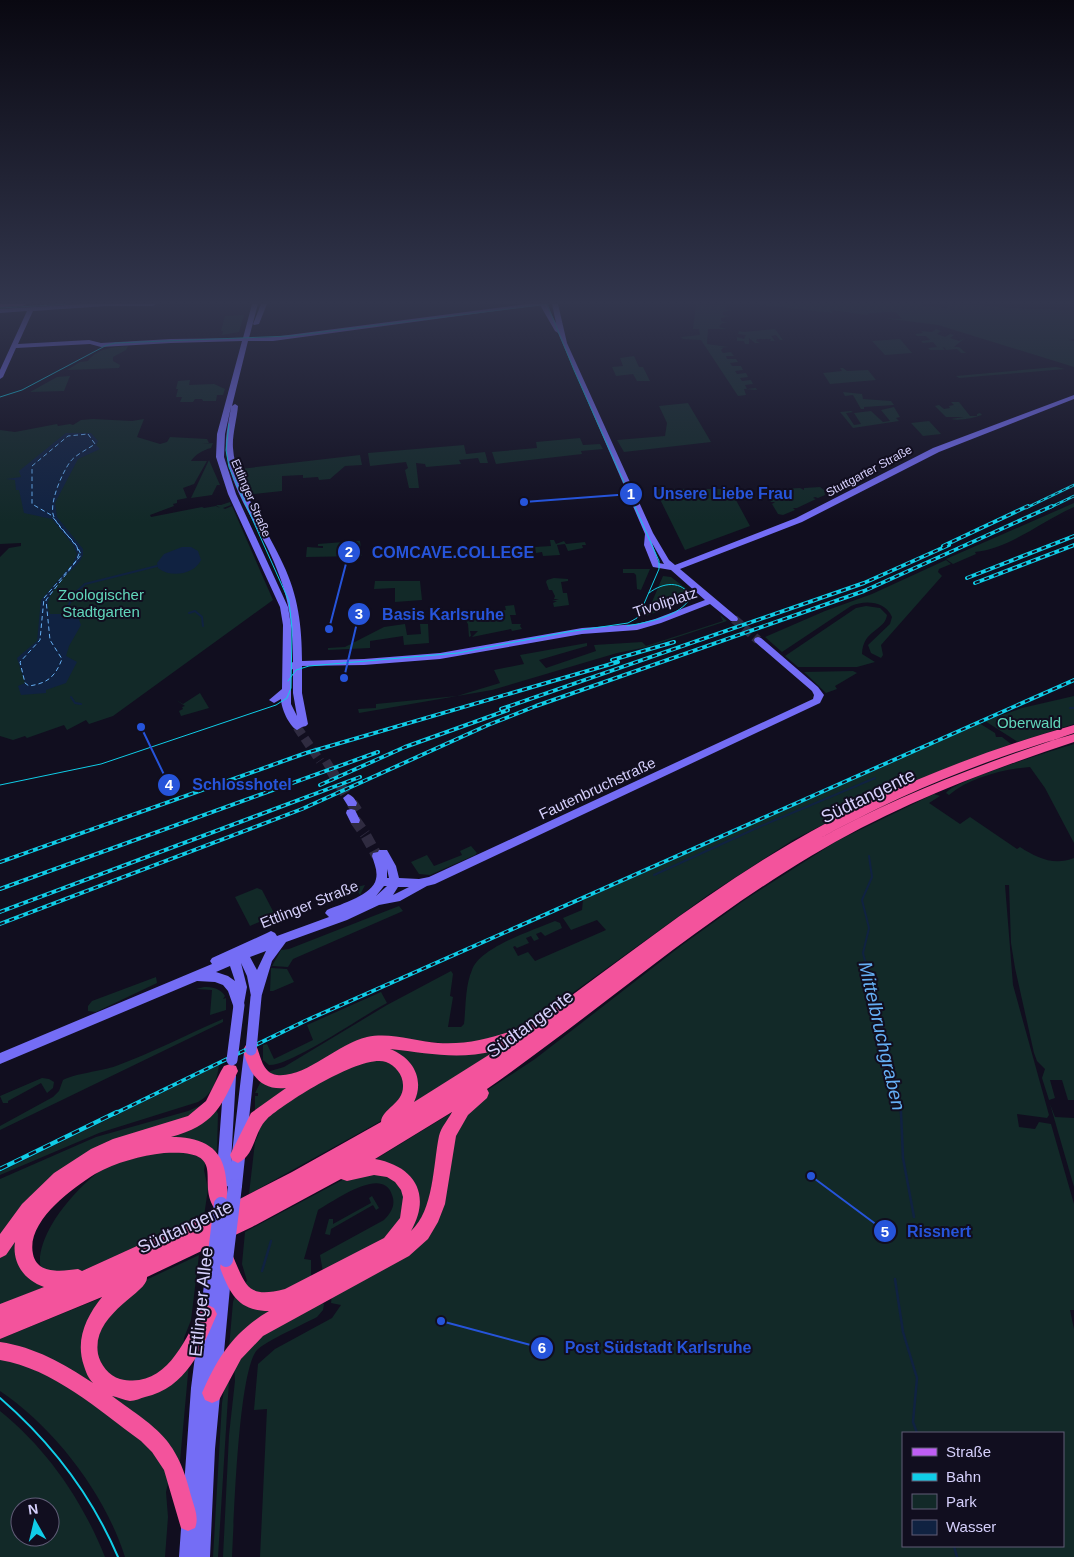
<svg xmlns="http://www.w3.org/2000/svg" width="1074" height="1557" font-family="Arial,sans-serif">
	<rect width="100%" height="100%" fill="#110e1f"/>
	<path fill="#122928" fill-rule="evenodd" d="M696,304L727,305L724,309L732,310L723,312V315L730,316L721,318V321L728,323H722L719,327L727,329H708L707,344L728,347L719,348H723L721,350L723,353L731,352L734,356H726L727,359H736L738,362L730,363L732,366H741L743,370L735,371L737,374L746,373L748,377L740,378L742,381L751,380L753,384L745,385L747,389L756,388L757,390L744,389L746,395L738,396L701,340L683,339L681,337L700,335L699,329H693Z
		M754,304H921L922,306L948,308V304C982,304 1016,310 1051,309C1058,309 1067,312 1074,309V339L1069,340L1074,341V367L938,325L883,318L902,319L896,312L870,313L867,315L831,310L833,313Z
		M244,315L239,332L222,335L223,331H221L225,316Z
		M775,329L783,340H780L776,335L771,336L775,341H770L771,339H757L756,341L760,343H755L749,338V344H745L744,341H737V337L744,339L746,335L738,334L739,331L743,332Z
		M936,329L941,331L937,334L945,337L950,334L954,335L950,338L959,341L965,338L954,347H959L966,353H961L957,349L946,350L944,347L943,348L945,350H930L928,348L937,347L933,342L923,343L921,341L930,340L926,336H917L915,334L923,333L921,331L932,332Z
		M900,339L912,353L885,355L872,341Z
		M128,346L126,350L113,357V361L120,365L119,368L67,370L80,362L88,361C96,349 112,347 128,346Z
		M634,356L639,367H643L650,381H637L633,374L616,376L612,367L623,366L620,358Z
		M1056,367L1065,369L959,378L956,376Z
		M840,368H843L847,371L868,370L876,380L830,384L823,373L842,371Z
		M70,376L64,391L30,392L57,377Z
		M190,380L189,385L214,384L225,389L223,395H217L216,401H203L202,399H195L193,402H180L182,397H176L178,389H176L178,381Z
		M843,392L862,394L863,399L891,401L894,405L864,407V409H861L853,395L845,396Z
		M951,402H959L970,416H977V414L980,413L982,415C973,418 960,421 951,419L964,417H946L935,406L939,405L944,409L950,408L949,406L954,405Z
		M688,403L711,442L624,452L617,440L665,436L667,423L659,406Z
		M894,407L900,417L896,418L899,421L853,428L840,412L851,411L853,412L846,413L854,425L861,424L854,413L871,411L883,422L890,421L881,410Z
		M93,419L132,421L144,419L137,437L160,444L167,442L170,437L207,439L209,443L202,444L213,443L211,448C203,450 196,454 191,461H207L194,484L183,488L187,498L177,500V503L173,504L174,506L150,515L151,517L202,507L204,508L216,506L220,508L216,505H221L230,502L231,505L223,508L225,509L232,506L273,600L113,716L89,724L86,720L67,730L64,725L27,738L25,736L13,740L0,736V557L9,548L21,546V543L0,544V430L15,432L57,424L58,426L70,424L73,425L81,420Z
		M929,421L941,434L923,436L911,423Z
		M580,438L583,445L600,444L603,449L581,451L582,454L496,464L492,452L537,448L536,442Z
		M464,445L466,454L485,452L488,463H480L478,458L459,460L461,464L426,467L425,464L416,463L419,488H409L405,470L408,468L406,462L370,466L368,453Z
		M360,455L362,465L345,466L330,479L319,480L318,477L303,478V475L282,476V491L253,494L240,469Z
		M209,460L220,485H217L212,495L191,498Z
		M820,487L824,490L825,495L818,498L815,497L813,498L816,499L797,508H793L795,510L783,515L778,514L772,504L775,502H771L764,490L800,488L804,490V488Z
		M658,489H730L750,526L685,550L656,491Z
		M1074,503V507C1042,521 1009,549 975,552L976,554L953,564L946,559Z
		M550,540H554L556,544L564,541L566,544L585,542L586,545H582L583,548L568,551L565,544L557,545L560,555L543,556L542,552L536,553L535,547L551,546Z
		M357,541H360L362,556L306,557L307,547L323,548V546H318V544Z
		M946,560L951,564L939,569L938,572L942,576L881,645L883,655L881,658L871,653L868,645L890,624L892,617C885,601 865,600 851,606L782,652L765,637L825,611L872,594Z
		M623,569H650L641,590L637,589L636,575L634,573H623Z
		M663,576L671,577L697,597L646,616Z
		M554,578L568,579V581L561,582L563,593H567L569,605L554,607L553,603L557,601H552L559,599H554L555,596L552,590H549L546,582L547,580Z
		M375,581H420L422,600L395,602V588L374,589Z
		M514,605L516,615H510L512,624H521L520,626L522,629L512,631L511,629L472,637L478,631H470L471,636L469,637L468,624L464,618L499,615L498,611L506,610L505,606Z
		M866,606L880,608L887,615C885,631 863,629 862,654L875,662L857,667H798L785,656L856,608Z
		M720,615L727,621L647,647L617,653L492,690L359,713L358,709L376,708V704L457,696L500,683L494,670L524,664L520,655L587,643V646L539,660L546,668L596,651L594,645L642,642L646,646L723,621Z
		M405,624L407,635L421,634L420,624H428L429,643L404,645L403,636L370,641V648L328,650V648L345,647L384,627Z
		M853,671L857,673L835,686L837,689L826,693L804,672Z
		M200,693L209,708L181,716L179,711L183,709L182,707L185,706L176,700L183,704Z
		M1074,696V724L1018,742L985,721L1022,708Z
		M979,723L995,733L996,737H1002L1011,744L893,789L793,840L708,895L520,1031L473,1046L400,1039L279,1079L267,1072L284,1067L387,1005L451,971L453,974L450,996L453,997L448,1027H461L464,1024C466,1007 465,986 472,970C480,947 534,930 555,921L560,923L562,928L545,936L541,932L536,934L539,939L534,941L531,936L526,938L529,943L517,948L515,946L513,947L518,956L528,952L535,961L606,930L597,920L571,930L563,918L582,910L583,900Z
		M1074,744V843L1045,788L1030,767C1003,769 969,778 949,795L946,793C953,781 1055,750 1074,744Z
		M934,794L940,796L929,803L960,824L970,817L1017,849L1020,847C1037,858 1054,866 1074,858V1100H1068L1062,1080H1050L1055,1098L1049,1100L1042,1078L1045,1069L1037,1061L1034,1053L1015,968L1011,943L1009,885H1005L1013,985L1049,1115L1047,1118L1017,1114L1019,1127L1035,1129L1039,1122L1051,1124L1074,1204V1310H1070L1074,1329V1557H260L267,1409L254,1410L258,1364L275,1349L332,1318L341,1305L331,1303L332,1295L417,1245L452,1136L483,1093L535,1059L682,945L746,899L837,841ZM903,1433H1063V1546H903Z
		M471,846L477,853L475,855L430,875L419,874L411,862L427,855L434,866L462,855L460,851Z
		M365,885L360,895L358,892L323,905L322,903L344,890Z
		M257,888L262,890L275,915L250,926L235,897Z
		M399,906L403,911L293,959L288,967L272,966L281,950L289,949Z
		M271,968L287,969L294,982L273,991H270Z
		M156,977L157,983L96,1012L88,1011V1006L92,1001Z
		M204,987C212,987 220,988 225,996L223,999L226,998V1010L210,1015L212,990L196,989Z
		M381,992L387,1003C362,1016 291,1066 269,1065L263,1060V1045L267,1044L274,1059L313,1040L307,1025Z
		M223,1019V1022L0,1130V1126L53,1097L59,1091L63,1080C73,1074 102,1071 116,1066C152,1053 188,1034 223,1019Z
		M368,1046L496,1051L412,1105L415,1083L380,1050L255,1115V1096H258V1093H255L261,1081L268,1083Z
		M364,1058L395,1063L407,1085L390,1116L249,1194L255,1142L259,1133V1121L326,1078Z
		M219,1065C217,1081 212,1095 198,1102L99,1133L0,1175V1172Z
		M42,1078L49,1079L54,1082L53,1088L47,1093L41,1083L8,1101V1103H3L0,1096Z
		M204,1104L198,1114L158,1130L0,1239V1179L96,1137L188,1111Z
		M1050,1104L1055,1117L1074,1118V1187Z
		M215,1107L218,1114L217,1150L215,1155C211,1152 207,1148 203,1145C129,1108 0,1251 52,1284L0,1305C0,1294 0,1264 0,1256C3,1248 10,1240 15,1233C42,1190 81,1160 130,1144C160,1135 192,1131 215,1107Z
		M453,1112L438,1156L423,1225L375,1257L415,1196L371,1162Z
		M176,1148L209,1161L205,1164L204,1170L208,1189L204,1216L84,1270L65,1275L36,1268L28,1241L41,1215L96,1168Z
		M380,1171L405,1189L398,1230L323,1272L320,1255L384,1220C391,1213 396,1205 392,1195C383,1165 334,1201 318,1210L304,1259L311,1260V1278L269,1297L243,1287L247,1281L242,1264L245,1232L346,1178Z
		M372,1196L379,1208L376,1210L373,1205L331,1229L330,1235L325,1234L329,1219H333V1224L371,1203L369,1198Z
		M199,1255L191,1320L184,1338L183,1350L155,1381L110,1382L92,1346L94,1331L131,1287Z
		M106,1296L83,1340L115,1395L189,1363L180,1461L178,1464L165,1444L0,1346V1339Z
		M235,1296L283,1303L229,1348L233,1302Z
		M320,1301L324,1304L323,1310L317,1317C304,1324 266,1341 257,1350C238,1372 234,1521 232,1557H223L229,1435L235,1381L234,1364L241,1349Z
		M0,1355L65,1383L155,1448L169,1479L166,1492L168,1517L165,1557H125C105,1494 55,1428 0,1391Z
		M229,1381L218,1557H213L222,1403L225,1383Z
		M0,1411C48,1450 82,1500 105,1557H0ZM20,1507H50V1537H20Z"/>
	<path fill="#102241" d="M66,433H91L98,441L96,445L100,449L78,459L55,503L57,517L83,549V555L80,561C68,575 40,595 50,614H71L78,617L81,625L69,646L66,656L77,662L66,683L46,690V693L21,695L18,686L25,683L17,658L37,641L41,600L73,563L77,554L73,545L52,519L24,513L19,490H16L15,480L6,479L21,477L19,471Z
		M182,547H191L198,551L201,560C194,575 170,578 158,568L157,563L164,554Z"/>
	<g fill="none" stroke-linecap="round" stroke-linejoin="round">
		<path stroke="#102241" stroke-width="2" d="M65,613L74,594L85,584L157,566
			M189,613L195,611L202,617L203,626
			M71,697L75,703L81,704
			M1070,708H1074
			M869,856L872,877L862,900L869,928L863,953L885,1038L901,1114
			M654,875L761,826L875,778"/>
		<path stroke="#102241" stroke-width="2.5" d="M901,1112L903,1158L914,1217
			M262,1271L271,1241
			M895,1279L903,1332L917,1378L913,1422L917,1433
			M954,1546L957,1557"/>
		<path stroke="#65aff4" stroke-width="1" stroke-dasharray="4.5 3" stroke-linecap="butt" d="M88,434L95,444C88,449 75,455 70,462C62,473 48,505 54,517C60,532 76,539 81,555L46,600L50,640L62,659C55,677 48,683 29,686L25,683L20,662L40,640L44,598L76,561L79,554L77,547L51,515L32,504V466L68,436Z"/>
		<path stroke="#2f2b40" stroke-width="9" stroke-dasharray="9 4.5" stroke-linecap="butt" d="M734,619L758,640
			M297,727L320,761
			M326,761L332,771"/>
		<path stroke="#2f2b40" stroke-width="11" stroke-dasharray="11 5.5" stroke-linecap="butt" d="M331,770L348,798
			M352,803L357,811
			M355,820L365,834
			M366,836L377,856"/>
		<path stroke="#2f2b40" stroke-width="7" stroke-dasharray="7 3" stroke-linecap="butt" d="M0,308L84,304"/>
		<path fill="#746df5" fill-rule="evenodd" d="M0,304H7L0,306Z
			M85,304H156L153,306H106L33,311L18,344L89,340L101,343L171,339L243,338L252,304H258L249,338L273,337L527,304H546L556,323L552,304H558L567,343L653,533L669,560L675,565L796,518L933,448L1074,395V399L939,452L802,522L680,569L737,617L738,619L737,621H731L710,604L661,623L637,630L582,634L440,659L364,665L302,666V693L308,724L306,726L302,727L297,730C289,726 281,708 281,699L274,703L269,700L282,689L283,625L280,607L228,494L216,457L217,434L242,341L171,343L101,347L90,344L16,348L3,377L0,379V370L27,311L0,313V309ZM540,305L555,331L558,333L645,534L644,545L652,565L653,567L671,570L705,600L655,619L637,624L582,628L440,653L364,659L302,661C302,626 298,595 283,564C268,530 235,484 233,448C232,435 237,419 238,406L235,404L232,406L248,341H273ZM231,407C229,420 225,436 226,449C229,484 252,517 267,547C287,588 293,617 293,662L291,663V625L288,607L236,494L224,457L225,434ZM652,543L664,564L659,563ZM293,669V693L297,716L291,704V670Z
			M261,304H267L259,324L254,325L253,324Z
			M758,637L761,638L818,687L824,695L820,703L435,884L427,886L400,901L379,905L347,920L286,942L272,961L260,1001L256,1002L252,1001L247,976L241,963L247,987L243,1009L239,1010L234,1008L228,991L223,985L215,982L197,981L0,1064V1053L212,964L210,961L212,958L267,933L271,931L275,933L277,936L329,917L325,913L327,910C341,904 373,895 376,879C378,871 374,863 372,856L373,853L378,852L379,850H387L396,866L399,878L419,879L429,877L813,699L814,695L812,691L755,642L754,640L755,638ZM387,869L389,878H387ZM384,886H387L376,896ZM398,887H409L393,895ZM266,951L257,970L250,957ZM230,966L235,981L228,976L216,972Z
			M348,794C353,796 355,799 357,803L356,806H348L343,798Z
			M351,809L355,810L360,820L359,823H351L346,813L347,810Z
			M250,1047L254,1048L256,1052L242,1186L240,1191L235,1192L230,1191L228,1186L223,1189L218,1188L216,1183L224,1076L226,1072L230,1070L234,1072L236,1076L231,1162L244,1052L246,1048Z
			M225,1259L230,1261L232,1266L215,1449L210,1557H179L191,1388L206,1269L208,1264L213,1262L218,1265L220,1261Z"/>
		<path fill="#bf5ef4" fill-rule="evenodd" d="M0,304H26L23,306L0,307Z
			M113,304H123L120,306Z"/>
		<path fill="#f3539c" fill-rule="evenodd" d="M1074,725V733C985,763 897,795 815,841C896,796 985,759 1074,734V742C983,772 894,806 811,856C697,924 596,1013 487,1089L489,1093L487,1098L468,1115L456,1136L445,1204L438,1222L428,1239L409,1256L263,1336L241,1359L219,1400L212,1403L205,1400L202,1393C218,1356 235,1331 269,1311C234,1311 228,1288 217,1260L220,1254L226,1251L232,1254C246,1286 247,1299 285,1289L384,1238L400,1218L403,1197L401,1190L395,1182L387,1177L374,1175L347,1181L341,1179L252,1227L147,1277C149,1293 91,1313 98,1354C100,1364 109,1376 120,1379C166,1390 185,1340 202,1308L208,1305L214,1308L217,1314C202,1349 186,1388 145,1397C141,1398 135,1401 130,1401C124,1400 117,1397 112,1396C160,1431 177,1438 192,1499C195,1509 199,1518 195,1528L188,1531L181,1528L164,1470L152,1452L141,1441C98,1410 54,1369 0,1360V1342C35,1347 64,1364 93,1383C88,1378 86,1372 84,1366C75,1340 86,1317 102,1297L0,1339V1304L44,1287C24,1280 12,1263 15,1242L6,1255L0,1258V1234L22,1204L54,1173L91,1149L113,1139L188,1116L206,1101L221,1071L224,1066L230,1064L236,1066L238,1071C220,1109 214,1125 171,1137C197,1137 220,1144 225,1172C227,1183 227,1194 230,1204L292,1172L381,1122C382,1108 404,1104 403,1085C403,1075 395,1065 386,1062C361,1054 286,1102 267,1119C254,1131 255,1156 238,1163L232,1160L230,1155L251,1113L286,1088C260,1091 249,1073 243,1050L246,1045L251,1043L256,1045C261,1056 262,1073 277,1075C306,1078 337,1044 367,1037C390,1032 415,1041 438,1043C467,1045 493,1038 520,1028L524,1030C613,967 697,898 791,843C877,792 978,752 1074,725ZM390,1049C428,1053 456,1060 495,1051L414,1102C425,1079 413,1058 390,1049ZM452,1112C448,1120 441,1127 439,1136C433,1165 434,1210 411,1231C432,1194 414,1166 375,1159ZM164,1153C232,1149 194,1183 216,1210L82,1271L78,1269C63,1271 37,1275 33,1254C26,1222 71,1189 95,1174C117,1162 140,1156 164,1153Z"/>
		<path stroke="#10cde7" stroke-width="1" d="M0,308L69,304
			M0,397L22,390L105,346L115,343L290,336L549,304
			M627,626C648,622 680,617 691,597C682,580 663,582 649,593
			M288,681L296,670L309,666L458,653L567,632L628,623L637,618L640,613L659,569V561L574,370L547,304
			M0,785L101,764L276,705L287,698L291,688L292,628L289,601L229,467L226,450L229,424"/>
		<path stroke="#10cde7" stroke-width="2" d="M0,1398C52,1443 91,1494 118,1557"/>
		<defs>
			<path id="rail-far2" d="M1026,508L1074,485
				M1049,508L1074,496"/>
			<path id="rail-far1" d="M943,546L1028,506
				M967,578L1074,536
				M975,583L1074,545
				M612,660L674,642
				M501,709L864,583L949,545
				M320,785L405,747L508,710
				M0,862L306,753L618,662
				M0,889L378,752
				M0,912L360,777
				M0,924L302,809L488,725L536,706L864,591L1052,506
				M114,1114L305,1021L1074,680"/>
			<path id="rail" d="M0,1169L117,1112"/>
		</defs>
		<use href="#rail-far2" stroke="#10cde7" stroke-width="2.5"/>
		<use href="#rail-far1" stroke="#10cde7" stroke-width="4"/>
		<use href="#rail" stroke="#10cde7" stroke-width="4.5"/>
		<use href="#rail-far2" stroke="#110e1f" stroke-width="1" stroke-dasharray="4" stroke-linecap="butt"/>
		<use href="#rail-far1" stroke="#110e1f" stroke-width="2" stroke-dasharray="5" stroke-linecap="butt"/>
		<use href="#rail" stroke="#110e1f" stroke-width="2.5" stroke-dasharray="8" stroke-linecap="butt"/>
		<path stroke="#746df5" stroke-width="11" d="M251,1050L256,997
			M232,1060L239,1005"/>
		<path stroke="#746df5" stroke-width="14" d="M226,1260L235,1186
			M213,1269L221,1204"/>
	</g>
	<linearGradient id="sky" x2="0" y2="1"><stop stop-color="#090811"/><stop offset="0.58" stop-color="#32364d"/><stop offset="1" stop-color="#32364d" stop-opacity="0"/></linearGradient>
	<rect width="1074" height="522" fill="url(#sky)"/>
	<g text-anchor="middle" dominant-baseline="central" stroke-width="4" stroke-linejoin="round" paint-order="stroke">
		<g font-size="12" fill="#d6d0fc" stroke="#110e1f">
			<text transform="translate(869 471) rotate(-28)">Stuttgarter Straße</text>
			<text transform="translate(251 498) rotate(67)">Ettlinger Straße</text>
		</g>
		<g font-size="15" fill="#61d6bb" stroke="#110e1f">
			<text x="101" y="594">Zoologischer<tspan x="101" dy="17">Stadtgarten</tspan></text>
			<text x="1029" y="722">Oberwald</text>
		</g>
		<g font-size="15" fill="#d6d0fc" stroke="#110e1f">
			<text transform="translate(665 602) rotate(-18)">Tivoliplatz</text>
			<text transform="translate(597 788) rotate(-25)">Fautenbruchstraße</text>
			<text transform="translate(309 904) rotate(-22)">Ettlinger Straße</text>
		</g>
		<g font-size="18" fill="#d6d0fc" stroke="#110e1f">
			<text transform="translate(868 796) rotate(-26)">Südtangente</text>
			<text transform="translate(530 1024) rotate(-36)">Südtangente</text>
			<text transform="translate(185 1227) rotate(-25)">Südtangente</text>
			<text transform="translate(201 1302) rotate(-84)">Ettlinger Allee</text>
		</g>
		<g font-size="19" font-style="italic" fill="#65aff4" stroke="#110e1f">
			<text transform="translate(882 1036) rotate(77)">Mittelbruchgraben</text>
		</g>
	</g>
	<path fill="none" stroke="#2654da" stroke-width="2" d="M524 502L631 494M329 629L349 552M344 678L359 614M141 727L169 785M811 1176L885 1231M441 1321L542 1348"/>
	<g fill="#2654da" stroke="#110e1f" stroke-width="2">
		<circle cx="524" cy="502" r="5"/>
		<circle cx="329" cy="629" r="5"/>
		<circle cx="344" cy="678" r="5"/>
		<circle cx="141" cy="727" r="5"/>
		<circle cx="811" cy="1176" r="5"/>
		<circle cx="441" cy="1321" r="5"/>
		<circle cx="631" cy="494" r="12"/>
		<circle cx="349" cy="552" r="12"/>
		<circle cx="359" cy="614" r="12"/>
		<circle cx="169" cy="785" r="12"/>
		<circle cx="885" cy="1231" r="12"/>
		<circle cx="542" cy="1348" r="12"/>
	</g>
	<g font-size="15" text-anchor="middle" font-weight="bold" fill="#fff">
		<text x="631" y="499">1</text>
		<text x="349" y="557">2</text>
		<text x="359" y="619">3</text>
		<text x="169" y="790">4</text>
		<text x="885" y="1237">5</text>
		<text x="542" y="1353">6</text>
	</g>
	<g font-size="16" text-anchor="middle" font-weight="bold" fill="#2654da" stroke="#110e1f" stroke-width="4" stroke-linejoin="round" paint-order="stroke">
		<text x="723" y="499">Unsere Liebe Frau</text>
		<text x="453" y="558">COMCAVE.COLLEGE</text>
		<text x="443" y="620">Basis Karlsruhe</text>
		<text x="242" y="790">Schlosshotel</text>
		<text x="939" y="1237">Rissnert</text>
		<text x="658" y="1353">Post Südstadt Karlsruhe</text>
	</g>
	<rect x="902" y="1432" width="162" height="115" fill="#110e1f" stroke="#605c77"/>
	<rect x="912" y="1448" width="25" height="8" fill="#bf5ef4" stroke="#605c77"/>
	<text x="946" y="1457" font-size="15" fill="#d6d0fc">Straße</text>
	<rect x="912" y="1473" width="25" height="8" fill="#10cde7" stroke="#605c77"/>
	<text x="946" y="1482" font-size="15" fill="#d6d0fc">Bahn</text>
	<rect x="912" y="1494" width="25" height="15" fill="#122928" stroke="#605c77"/>
	<text x="946" y="1507" font-size="15" fill="#d6d0fc">Park</text>
	<rect x="912" y="1520" width="25" height="15" fill="#102241" stroke="#605c77"/>
	<text x="946" y="1532" font-size="15" fill="#d6d0fc">Wasser</text>
	<g transform="translate(35 1522) rotate(352)"><circle r="24" fill="#110e1f" stroke="#605c77"/>
	<path d="M0-4L9 19L0 12L-9 19Z" fill="#10cde7"/>
	<text y="-8" font-size="14" font-weight="bold" text-anchor="middle" fill="#d6d0fc">N</text>
	</g>
</svg>
